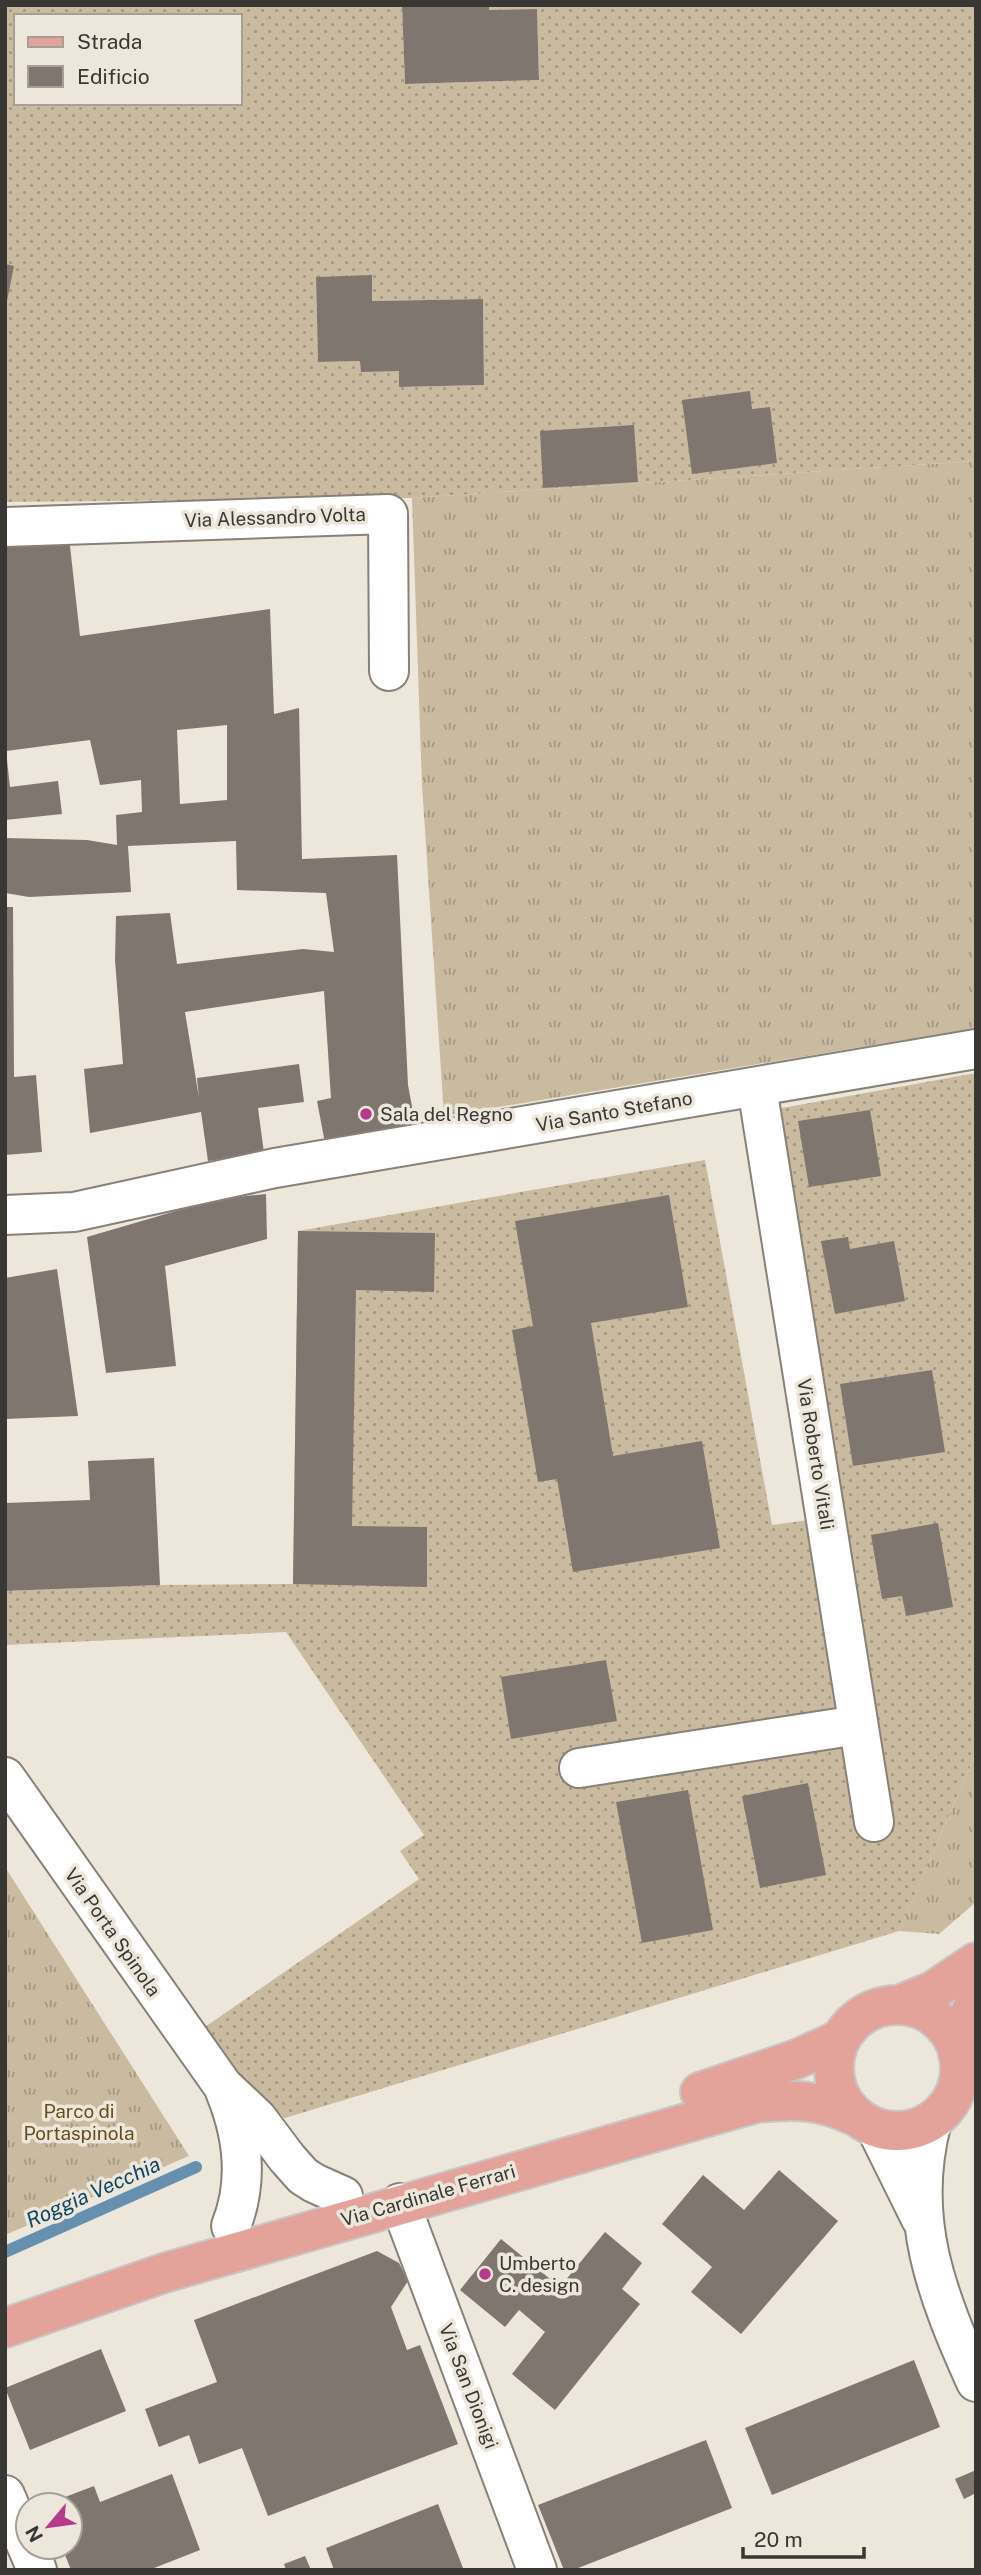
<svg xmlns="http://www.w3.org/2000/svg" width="981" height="2575" font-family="'Public Sans',sans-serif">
	<defs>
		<pattern id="grass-tufts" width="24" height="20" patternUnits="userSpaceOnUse" patternTransform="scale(1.75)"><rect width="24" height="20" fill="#caba9f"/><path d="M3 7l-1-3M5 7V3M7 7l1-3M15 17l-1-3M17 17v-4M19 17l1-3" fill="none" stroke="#a59882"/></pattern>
		<pattern id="garden-dots" width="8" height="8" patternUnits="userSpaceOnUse" patternTransform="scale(1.75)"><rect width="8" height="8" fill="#caba9f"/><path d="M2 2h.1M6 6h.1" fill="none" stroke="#a59882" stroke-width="1.8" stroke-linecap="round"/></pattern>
	</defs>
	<rect width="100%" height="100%" fill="#ece6db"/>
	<path fill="url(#grass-tufts)" d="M976,461V1028L444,1116L422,785L412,498Z
		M976,1753V1902L939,1934L899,1931Z
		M5,1867L189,2156L5,2235Z"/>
	<path fill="url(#garden-dots)" fill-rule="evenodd" d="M5,5H402L405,84L539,80L537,9L489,10V5H976V461L412,498L5,502ZM16,16H240V103H16ZM371,276L372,301L483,299L484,385L399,387V371L360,361L318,362L316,277Z
		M976,1073V1753L899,1931L285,2118L189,2038L419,1879L400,1851L424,1835L286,1632L5,1645V1591L160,1585L293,1584L298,1231L705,1160L772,1525L838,1516L771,1110Z"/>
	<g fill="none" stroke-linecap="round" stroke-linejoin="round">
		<path stroke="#6591af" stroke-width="12" d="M5,2252L196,2167"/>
	</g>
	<path fill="#807670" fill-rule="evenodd" d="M402,5H489V10L537,9L539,80L405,84Z
		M5,264L14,266L6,306H5Z
		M372,275V301L483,299L484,385L399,387V371L361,372L360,361L318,362L316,277Z
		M750,391L752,409L770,407L777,463L692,474L682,400Z
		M634,425L638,482L543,488L540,431Z
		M68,528L80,636L270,609L274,714L299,708L302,859L397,855L408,1085L416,1128L325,1143L317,1101L331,1098L324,991L185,1012L199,1098L197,1078L299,1064L304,1102L258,1108L264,1153L208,1161L201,1112L90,1133L84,1069L123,1064L115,960L116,916L170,913L177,964L303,949L334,952L326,893L237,890L236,841L128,846L131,892L29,897L5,893V838L87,840L117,845L116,815L142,812L141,780L100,785L90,740L6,751L5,535ZM227,725V800L180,804L177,730Z
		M5,760H7L10,787L58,781L62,814L5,820Z
		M5,907H13L14,1077L36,1075L42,1152L5,1155Z
		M870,1110L881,1176L809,1187L798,1121Z
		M266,1194L267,1239L165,1266L176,1366L106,1373L87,1237L217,1199Z
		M669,1195L688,1307L591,1323L613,1456L702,1441L720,1548L573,1572L557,1479L538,1482L512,1330L533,1326L515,1221Z
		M298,1231L435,1233L434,1292L356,1290L352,1526L427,1527V1587L293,1584Z
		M848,1237L850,1249L894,1241L905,1301L835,1314L821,1241Z
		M57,1269L78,1416L5,1419V1278Z
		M932,1370L945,1452L853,1466L840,1384Z
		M154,1458L160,1585L5,1591V1503L90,1500L88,1461Z
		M938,1523L953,1607L906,1616L902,1596L882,1599L871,1535Z
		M606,1660L617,1721L511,1739L501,1677Z
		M808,1783L826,1875L760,1888L742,1796Z
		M688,1790L713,1930L642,1943L616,1802Z
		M779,2170L838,2221L741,2334L691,2292L712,2267L662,2224L703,2175L744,2210Z
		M605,2232L642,2263L622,2289L640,2304L555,2410L512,2374L545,2332L519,2310L505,2327L460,2290L501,2239L560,2287Z
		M377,2251L399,2263L408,2281L391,2307L407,2350L420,2345L458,2444L268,2516L242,2448L199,2464L189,2435L159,2447L145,2409L217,2382L194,2320Z
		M101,2349L126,2411L30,2450L5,2388Z
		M914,2360L940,2427L772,2495L745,2428Z
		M706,2440L732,2508L573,2570H564L538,2505Z
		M976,2470V2493L964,2499L955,2479Z
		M172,2474L200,2550L149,2570H71L62,2547H70V2505H44L94,2486L100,2502Z
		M438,2504L463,2568L334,2570L326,2548Z
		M305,2556L311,2570H286L284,2564Z"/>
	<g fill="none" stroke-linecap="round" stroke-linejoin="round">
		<defs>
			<path id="minor" d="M5,527L388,514L389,671
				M757,1087L874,1822
				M5,1215L74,1212L275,1168L976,1049
				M579,1768L858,1725
				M5,1777L223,2086L257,2118L287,2158L303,2176L314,2183L343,2196
				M225,2091C243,2135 249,2181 231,2226
				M932,2121C906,2218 937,2295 976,2382
				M876,2128L921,2219
				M400,2203L537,2570
				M5,2495L37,2570"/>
			<path id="major" d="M834 2068a63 63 0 1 1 126 0a63 63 0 1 1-126 0Z
				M899,2005L933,1991L976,1962
				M958,2054L964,2028L976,2000
				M700,2092L797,2059L841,2039
				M5,2328L164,2273L756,2103C795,2099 818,2099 855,2116"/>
		</defs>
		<use href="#minor" stroke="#878178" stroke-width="42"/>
		<use href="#major" stroke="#c8c7c6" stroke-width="42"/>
		<use href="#minor" stroke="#fff" stroke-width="38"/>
		<use href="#major" stroke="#e3a29a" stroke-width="38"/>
	</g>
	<g fill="#b73a8a" stroke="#ece6db" stroke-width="2.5">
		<circle cx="366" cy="1114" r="7"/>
		<circle cx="485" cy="2274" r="7"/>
	</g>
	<g text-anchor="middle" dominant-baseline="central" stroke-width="7" stroke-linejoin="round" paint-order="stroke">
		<g font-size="19" fill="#393733" stroke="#ece6db">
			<text transform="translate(275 517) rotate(-2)">Via Alessandro Volta</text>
			<text transform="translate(614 1111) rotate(-10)">Via Santo Stefano</text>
			<text transform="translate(816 1454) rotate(81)">Via Roberto Vitali</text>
			<text transform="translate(113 1932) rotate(55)">Via Porta Spinola</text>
			<text transform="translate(428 2195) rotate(-16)">Via Cardinale Ferrari</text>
			<text transform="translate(469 2386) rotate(69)">Via San Dionigi</text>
		</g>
		<g font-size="19" fill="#393733" stroke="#ece6db" text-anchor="start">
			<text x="380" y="1114">Sala del Regno</text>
			<text x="499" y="2263">Umberto<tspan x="499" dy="22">C. design</tspan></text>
		</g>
		<g font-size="19" fill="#694d18" stroke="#ece6db">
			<text x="79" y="2111">Parco di<tspan x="79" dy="22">Portaspinola</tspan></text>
		</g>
		<g font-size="21" font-style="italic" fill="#0d4565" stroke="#ece6db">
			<text transform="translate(93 2192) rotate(-24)">Roggia Vecchia</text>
		</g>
	</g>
	<rect width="981" height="2575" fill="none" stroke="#393733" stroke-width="14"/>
	<rect x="14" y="14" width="228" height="91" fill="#ece6db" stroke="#a4a098" stroke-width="2"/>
	<rect x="28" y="37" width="35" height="10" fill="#e3a29a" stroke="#a4a098" stroke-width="2"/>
	<text x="77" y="49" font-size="21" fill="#393733">Strada</text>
	<rect x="28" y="66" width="35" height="21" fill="#807670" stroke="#a4a098" stroke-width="2"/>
	<text x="77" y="84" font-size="21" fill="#393733">Edificio</text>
	<g transform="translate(49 2526) rotate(241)"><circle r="33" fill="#ece6db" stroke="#a4a098" stroke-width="2"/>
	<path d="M0-5L12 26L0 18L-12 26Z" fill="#b73a8a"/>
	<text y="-10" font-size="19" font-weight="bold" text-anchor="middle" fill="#393733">N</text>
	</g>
	<path d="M743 2547v10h121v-10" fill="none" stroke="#393733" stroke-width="3.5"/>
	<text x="754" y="2547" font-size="21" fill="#393733" stroke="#ece6db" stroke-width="5" paint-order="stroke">20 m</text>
</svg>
